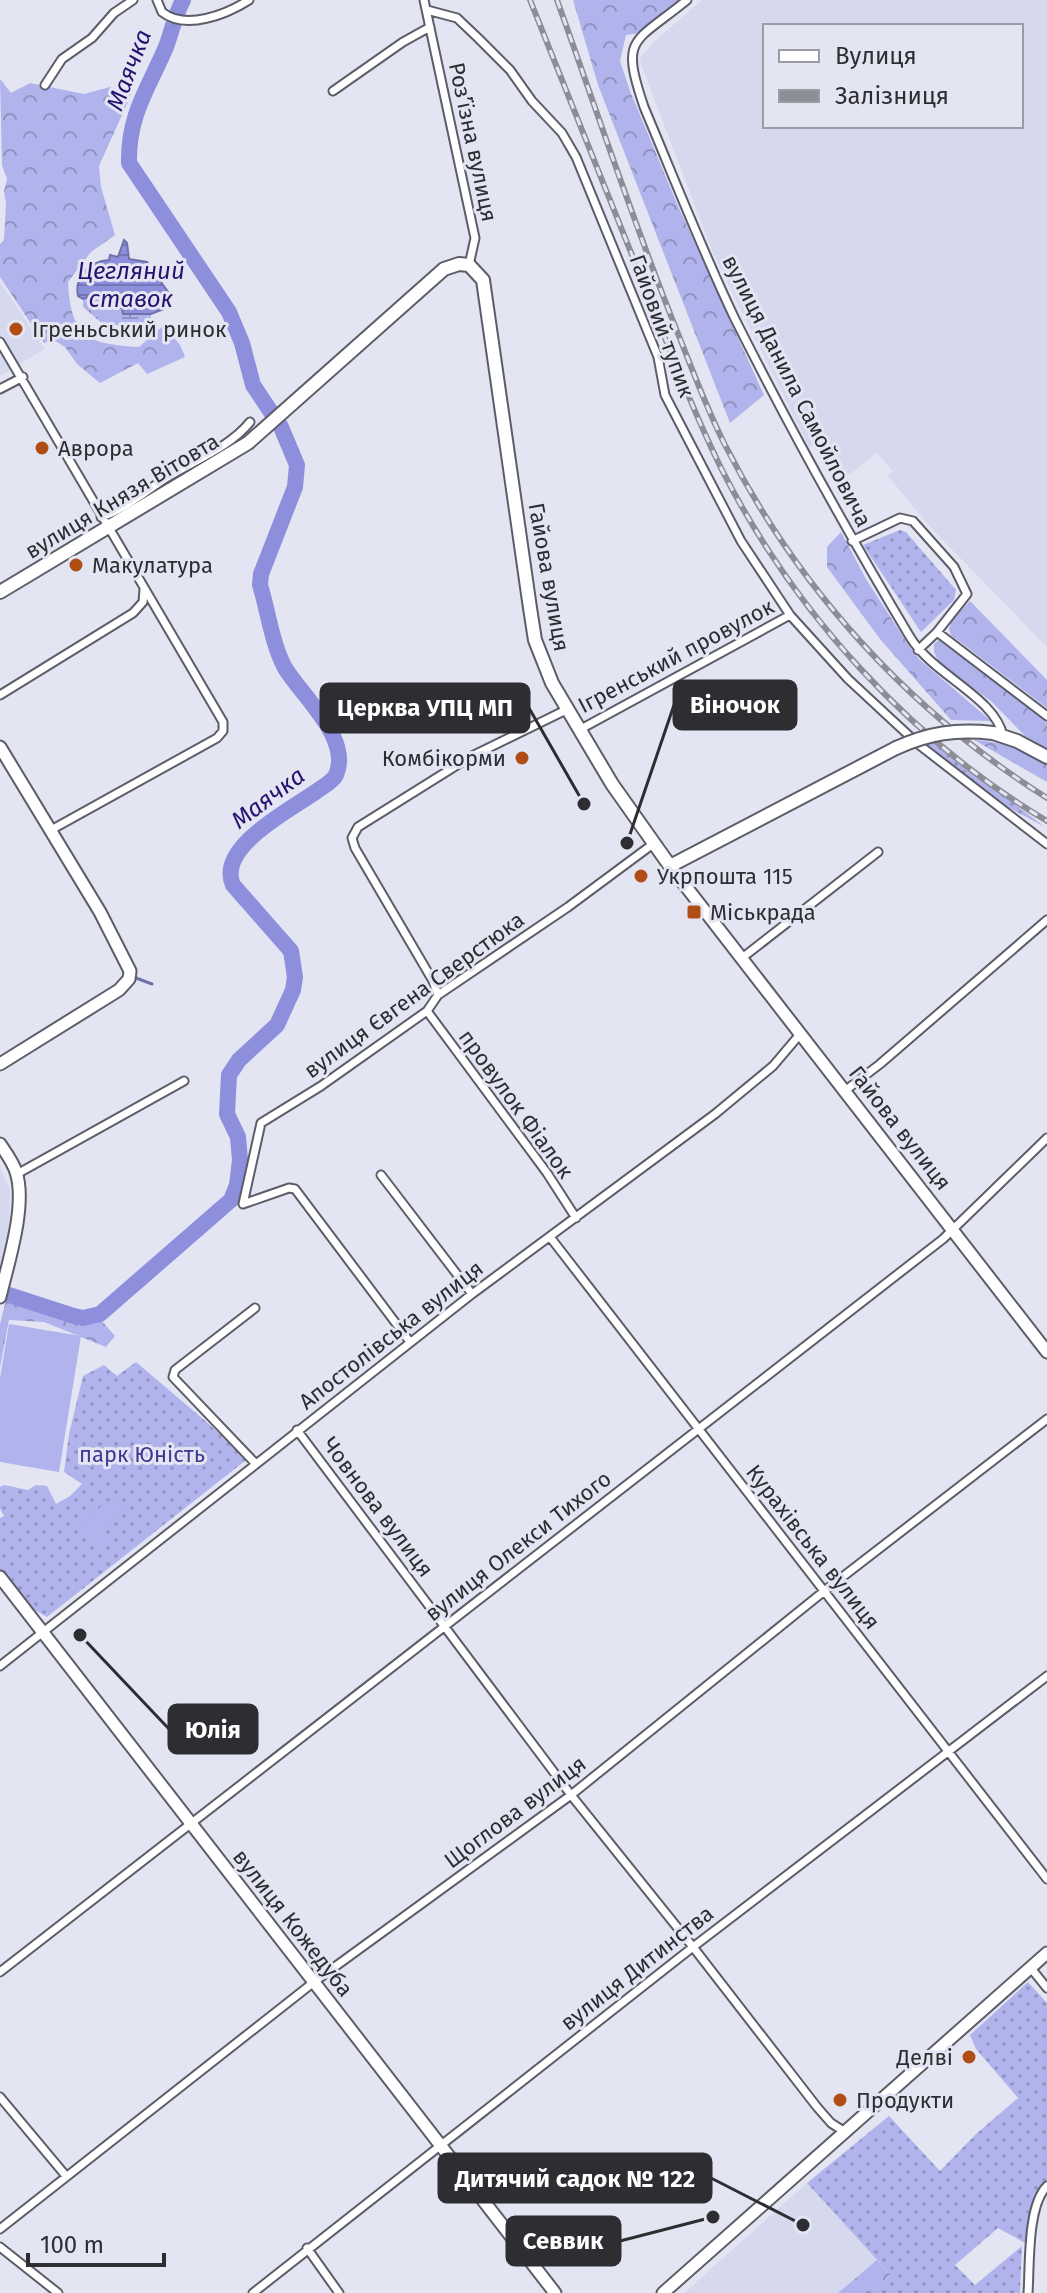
<svg xmlns="http://www.w3.org/2000/svg" width="1047" height="2293" font-family="'Fira Sans',sans-serif">
	<defs>
		<pattern id="grass-dots" width="8" height="8" patternUnits="userSpaceOnUse" patternTransform="scale(2)"><rect width="8" height="8" fill="#b0b3ec"/><path d="M2 2h.1M6 6h.1" fill="none" stroke="#9092c0" stroke-width="1.8" stroke-linecap="round"/></pattern>
		<pattern id="forest-crowns" width="20" height="18" patternUnits="userSpaceOnUse" patternTransform="scale(2)"><rect width="20" height="18" fill="#b0b3ec"/><path d="M2 6a3 3 0 1 1 6 0M12 15a3 3 0 1 1 6 0" fill="none" stroke="#9092c0"/></pattern>
		<pattern id="wetland-marsh" width="20" height="14" patternUnits="userSpaceOnUse" patternTransform="scale(2)"><rect width="20" height="14" fill="#b0b3ec"/><path d="M1 5h8M5 5V1M11 12h8M15 12V8" fill="none" stroke="#9092c0"/></pattern>
		<pattern id="water-rules" width="6" height="5" patternUnits="userSpaceOnUse" patternTransform="scale(2)"><rect width="6" height="5" fill="#8d8fdd"/><path d="M0 2.5h6" fill="none" stroke="#7475b4"/></pattern>
	</defs>
	<rect width="100%" height="100%" fill="#e4e5f3"/>
	<path fill="#d6d8ed" fill-rule="evenodd" d="M702,0H1047V647L931,528L888,476L893,471L877,453L840,482L813,446L809,447L713,253L639,59L656,40ZM765,26H1021V126H765Z
		M0,282L45,349L0,376Z
		M0,1168L10,1189L9,1237L0,1274Z
		M807,2183L877,2260L838,2293H684Z"/>
	<path fill="url(#grass-dots)" d="M900,530L906,532L956,590L954,600L921,632L863,545Z
		M932,742L1045,827L1006,806L923,745Z
		M136,1362L210,1425L246,1460L47,1617L28,1606L0,1574V1518L4,1516L0,1509V1487L4,1485L28,1490L36,1485L47,1486L56,1504L70,1496L82,1484L64,1472L69,1434L83,1376L104,1365L117,1376Z
		M1028,1982L1047,2003V2191L1025,2243L998,2228L955,2265L975,2285L1022,2246L1020,2293H870L891,2275L807,2183L889,2116L940,2171L976,2134L1018,2098L976,2049L970,2035Z"/>
	<path fill="url(#forest-crowns)" d="M573,0H682L641,33L626,35L620,61L630,91L678,206L764,395L730,423L598,85Z
		M0,79L11,93L30,83L84,94L110,87L131,95L99,166L101,187L115,235L91,252L68,282C71,337 87,344 139,347L164,325L180,345L185,357L147,374L138,363L100,383L77,364L65,347L54,340L44,343L0,277V244L4,240L6,204L4,191L7,179L2,165Z
		M841,532L866,579L909,646L919,659L991,721L951,720L880,639L827,567V547Z
		M970,601L1047,680V708L951,635L949,629L952,620Z
		M939,640L1047,722V749L1025,736L992,702L939,662L934,652V644Z
		M974,740C1002,741 1023,751 1047,764V782Z
		M6,1300L90,1321L101,1320L115,1336L106,1347L44,1322L9,1320L0,1367V1324Z
		M877,2260L891,2275L870,2293H838Z"/>
	<path fill="url(#wetland-marsh)" d="M91,296L106,299L122,309L151,314L150,329L142,338C129,340 124,337 119,325H104L83,307V299Z"/>
	<path fill="#b0b3ec" d="M9,1324L81,1336L59,1472L0,1462V1378Z
		M113,1497L125,1512L100,1532L106,1541L95,1550L79,1525Z"/>
	<path fill="url(#water-rules)" stroke="#7072aa" stroke-width="2" d="M124,240L127,243L129,259L147,262L168,292L171,303L169,307L151,314H123L122,308L110,306L106,299L91,296L83,299L78,296C74,277 90,261 109,260L110,255L118,257Z"/>
	<g fill="none" stroke-linecap="round" stroke-linejoin="round">
		<path stroke="#7072aa" stroke-width="3" d="M136,978L152,984"/>
		<path stroke="#8d8fdd" stroke-width="16" d="M0,1292L74,1316L83,1318L100,1314L231,1200L237,1185L240,1160L238,1137L227,1114L229,1075L239,1060L277,1025L293,990L295,977L291,951L233,885C216,847 292,809 317,791C324,786 332,782 336,775C352,739 302,696 285,668C272,644 268,611 260,585L261,574L295,487L297,465L281,427L253,385L242,343L229,312L129,163C128,115 148,89 166,47C172,31 175,15 183,0"/>
		<defs>
			<path id="street" d="M157,0L162,12C186,31 227,14 249,0
				M424,0L475,238L469,265
				M687,0C633,44 620,36 644,107C674,178 702,250 735,319C789,427 848,533 910,637C933,675 995,697 1003,736
				M427,10L457,18L478,38L510,70L532,101L562,133L576,157L658,357L665,395L741,541L790,615L848,679L918,744L1047,844
				M45,85L62,59L92,38L114,13L133,0
				M333,91L403,42L430,27
				M0,342L223,722V731L217,738L51,830
				M0,389L23,377
				M101,517C126,509 144,492 166,478C193,461 229,448 250,422
				M852,541L900,518L913,521L954,567L967,594L937,632
				M918,650L937,632L1047,716
				M0,695L133,613L143,602L144,589
				M579,730L790,615
				M742,958L878,852
				M438,995L433,981L355,848L352,838L358,827L470,757L568,709
				M427,1011L547,1173L576,1218
				M846,1090L880,1064L1047,920
				M17,1174L184,1081
				M381,1175L472,1294
				M243,1204L261,1123L321,1086L427,1011L438,995L568,907L653,844
				M243,1204L289,1188L295,1189L410,1342
				M550,1237L1047,1879
				M255,1308L175,1370L173,1377L256,1464
				M297,1430L571,1795L693,1947L817,2107L831,2123L845,2132
				M0,1666L472,1294L715,1114L773,1066L801,1033
				M1030,1967L1047,1988
				M0,1972L943,1239L1047,1138
				M0,2097L66,2176
				M0,2229L314,1982L571,1795L823,1592L1047,1419
				M0,2247L58,2293
				M307,2248L339,2293
				M253,2293L693,1947L1047,1676
				M1028,2293C1030,2265 1027,2206 1047,2186"/>
			<path id="secondary" d="M0,747L100,912L130,971L129,979L119,990L0,1064
				M670,866L1047,1352
				M0,1144C6,1153 13,1162 16,1172C27,1205 8,1263 0,1297
				M0,1577L555,2293
				M663,2293L1047,1953"/>
			<path id="primary" d="M0,592L248,443L444,269L459,264L469,265L483,280L530,608L535,640L552,683L612,784L670,866L896,748
				M993,733L1017,741L1047,757"/>
		</defs>
		<use href="#street" stroke="#5c5d68" stroke-width="11"/>
		<use href="#secondary" stroke="#5c5d68" stroke-width="15"/>
		<use href="#primary" stroke="#5c5d68" stroke-width="16"/>
		<use href="#street" stroke="#fff" stroke-width="7"/>
		<use href="#secondary" stroke="#fff" stroke-width="11"/>
		<use href="#primary" stroke="#fff" stroke-width="12"/>
		<defs>
			<path id="rail" d="M530,0C566,90 602,180 638,270C665,337 690,405 722,470C795,613 909,739 1047,821
				M557,0C597,111 633,222 677,331C692,369 706,407 724,443C798,589 909,711 1047,798"/>
		</defs>
		<use href="#rail" stroke="#8c8d96" stroke-width="6"/>
		<use href="#rail" stroke="#e4e5f3" stroke-width="3" stroke-dasharray="9" stroke-linecap="butt"/>
		<defs>
			<path id="primary-bridge" d="M896,748C929,733 956,729 993,733"/>
		</defs>
		<use href="#primary-bridge" stroke="#5c5d68" stroke-width="16" stroke-linecap="butt"/>
		<use href="#primary-bridge" stroke="#fff" stroke-width="12"/>
	</g>
	<g fill="#b04d14" stroke="#e4e5f3" stroke-width="3">
		<circle cx="16" cy="329" r="8"/>
		<circle cx="42" cy="448" r="8"/>
		<circle cx="76" cy="565" r="8"/>
		<circle cx="522" cy="758" r="8"/>
		<circle cx="641" cy="876" r="8"/>
		<rect x="686" y="904" width="16" height="16" rx="4"/>
		<circle cx="969" cy="2057" r="8"/>
		<circle cx="840" cy="2100" r="8"/>
	</g>
	<g text-anchor="middle" dominant-baseline="central" stroke-width="6" stroke-linejoin="round" paint-order="stroke">
		<g font-size="22" fill="#2d2d32" stroke="#e4e5f3">
			<text transform="translate(473 142) rotate(78)">Розʼїзна вулиця</text>
			<text transform="translate(662 326) rotate(70)">Гайовий тупик</text>
			<text transform="translate(797 391) rotate(63)">вулиця Данила Самойловича</text>
			<text transform="translate(122 496) rotate(-31)">вулиця Князя Вітовта</text>
			<text transform="translate(549 577) rotate(80)">Гайова вулиця</text>
			<text transform="translate(676 656) rotate(-28)">Ігренський провулок</text>
			<text transform="translate(414 995) rotate(-36)">вулиця Євгена Сверстюка</text>
			<text transform="translate(516 1104) rotate(54)">провулок Фіалок</text>
			<text transform="translate(900 1128) rotate(52)">Гайова вулиця</text>
			<text transform="translate(391 1335) rotate(-38)">Апостолівська вулиця</text>
			<text transform="translate(378 1507) rotate(53)">Човнова вулиця</text>
			<text transform="translate(518 1546) rotate(-38)">вулиця Олекси Тихого</text>
			<text transform="translate(813 1547) rotate(52)">Курахівська вулиця</text>
			<text transform="translate(515 1812) rotate(-37)">Щоглова вулиця</text>
			<text transform="translate(293 1923) rotate(52)">вулиця Кожедуба</text>
			<text transform="translate(637 1968) rotate(-38)">вулиця Дитинства</text>
		</g>
		<g font-size="22" fill="#2d2d32" stroke="#e4e5f3" text-anchor="start">
			<text x="32" y="329">Ігреньський ринок</text>
			<text x="58" y="448">Аврора</text>
			<text x="92" y="565">Макулатура</text>
			<text x="506" y="758" text-anchor="end">Комбікорми</text>
			<text x="657" y="876">Укрпошта 115</text>
			<text x="710" y="912">Міськрада</text>
			<text x="953" y="2057" text-anchor="end">Делві</text>
			<text x="856" y="2100">Продукти</text>
		</g>
		<g font-size="22" fill="#403792" stroke="#e4e5f3">
			<text x="142" y="1454">парк Юність</text>
		</g>
		<g font-size="24" font-style="italic" fill="#26126e" stroke="#e4e5f3">
			<text transform="translate(129 70) rotate(-69)">Маячка</text>
			<text x="131" y="271">Цегляний<tspan x="131" dy="28">ставок</tspan></text>
			<text transform="translate(268 798) rotate(-37)">Маячка</text>
		</g>
	</g>
	<path fill="none" stroke="#2d2d32" stroke-width="3" d="M627 843L674 705M584 804L529 708M80 1635L169 1729M803 2225L711 2178M713 2217L620 2241"/>
	<g fill="#2d2d32" stroke="#e4e5f3" stroke-width="3">
		<circle cx="627" cy="843" r="8"/>
		<circle cx="584" cy="804" r="8"/>
		<circle cx="80" cy="1635" r="8"/>
		<circle cx="803" cy="2225" r="8"/>
		<circle cx="713" cy="2217" r="8"/>
	</g>
	<g fill="#2d2d32" stroke="#2d2d32" stroke-width="3">
		<rect x="674" y="681" width="122" height="48" rx="8"/>
		<rect x="321" y="684" width="208" height="48" rx="8"/>
		<rect x="169" y="1705" width="88" height="48" rx="8"/>
		<rect x="439" y="2154" width="272" height="48" rx="8"/>
		<rect x="507" y="2217" width="113" height="48" rx="8"/>
	</g>
	<g font-size="24" text-anchor="middle" font-weight="bold" fill="#fff">
		<text x="735" y="713">Віночок</text>
		<text x="425" y="716">Церква УПЦ МП</text>
		<text x="213" y="1738">Юлія</text>
		<text x="575" y="2187">Дитячий садок № 122</text>
		<text x="563" y="2249">Севвик</text>
	</g>
	<rect x="763" y="24" width="260" height="104" fill="#e4e5f3" stroke="#9b9ba6" stroke-width="2"/>
	<rect x="779" y="50" width="40" height="12" fill="#ffffff" stroke="#9b9ba6" stroke-width="2"/>
	<text x="835" y="64" font-size="24" fill="#2d2d32">Вулиця</text>
	<rect x="779" y="90" width="40" height="12" fill="#8c8d96" stroke="#9b9ba6" stroke-width="2"/>
	<text x="835" y="104" font-size="24" fill="#2d2d32">Залізниця</text>
	<path d="M28 2253v12h136v-12" fill="none" stroke="#2d2d32" stroke-width="4"/>
	<text x="40" y="2253" font-size="24" fill="#2d2d32" stroke="#e4e5f3" stroke-width="6" paint-order="stroke">100 m</text>
</svg>
